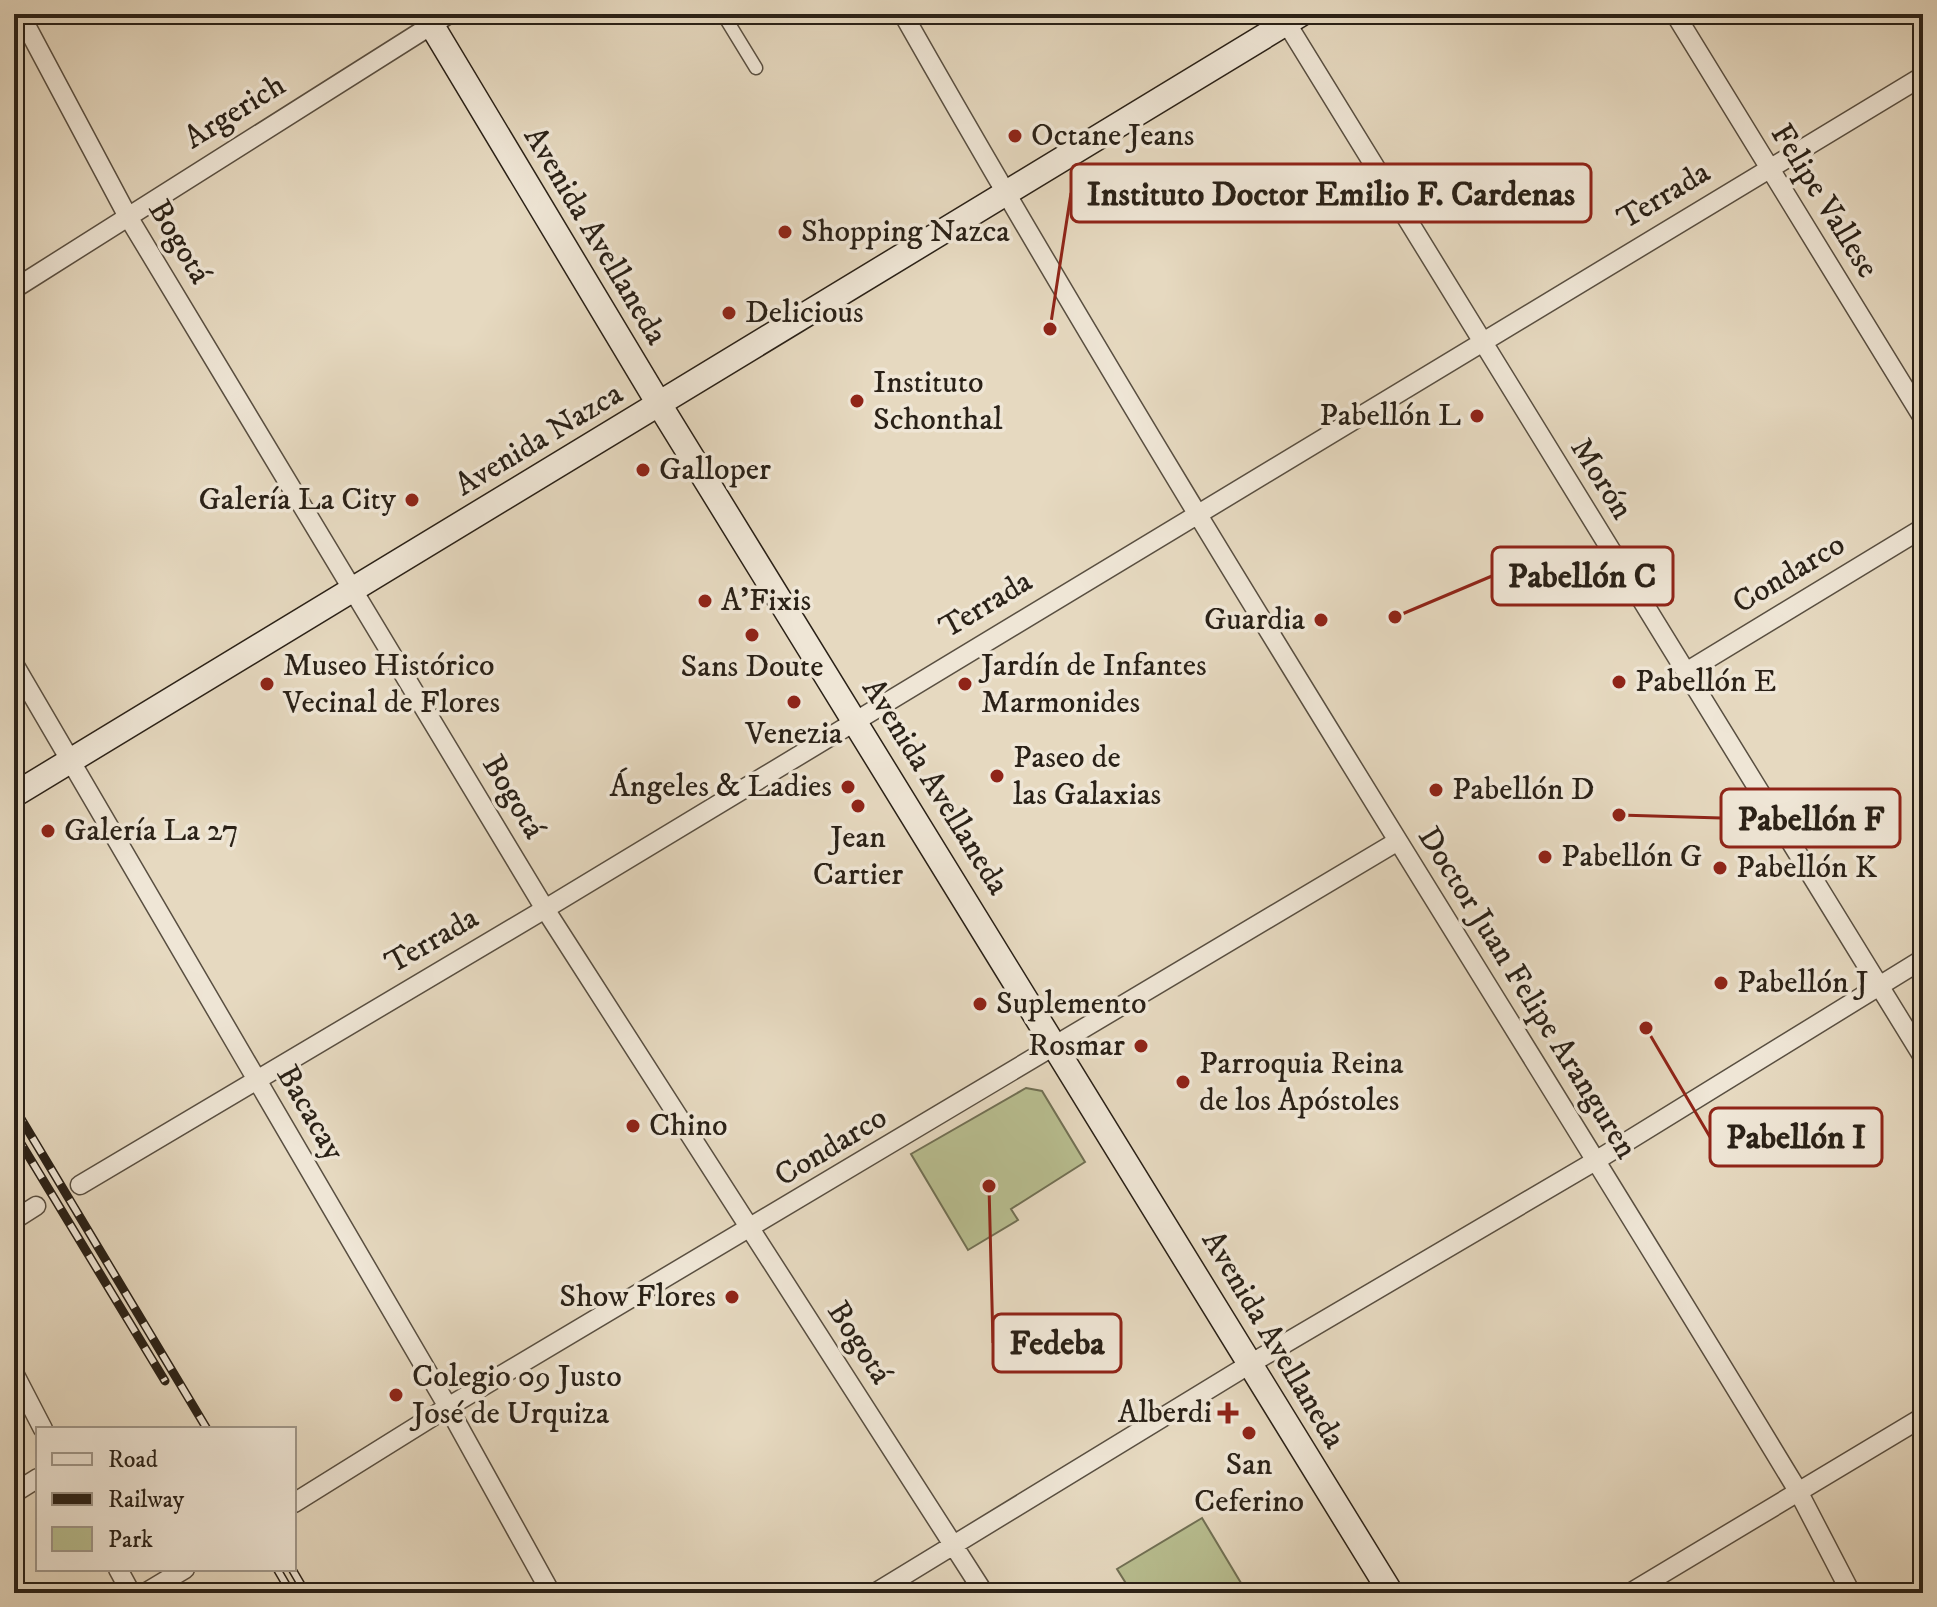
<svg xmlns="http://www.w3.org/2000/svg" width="1937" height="1607" font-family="'IM FELL DW Pica',serif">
	<rect width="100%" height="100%" fill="#e6d9c0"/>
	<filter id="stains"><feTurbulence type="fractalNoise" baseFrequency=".0025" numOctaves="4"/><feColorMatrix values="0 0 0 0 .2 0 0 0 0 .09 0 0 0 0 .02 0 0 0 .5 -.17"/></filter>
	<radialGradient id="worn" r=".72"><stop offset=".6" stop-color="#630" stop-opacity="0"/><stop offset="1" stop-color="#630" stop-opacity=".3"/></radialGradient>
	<path fill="#b8be90" stroke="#717054" stroke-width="2" d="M1026,1088L1042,1091L1085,1162L1011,1209L1018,1220L968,1250L911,1154Z
		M1202,1518L1247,1593H1132L1117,1569Z"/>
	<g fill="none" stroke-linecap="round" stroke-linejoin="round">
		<defs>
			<path id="pedestrian" d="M723,14L756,68"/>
			<path id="minor" d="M20,14L127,215L545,909L984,1593
				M903,14C1187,515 1500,998 1798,1491L1851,1593
				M1281,14L1923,1057
				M1675,14L1923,418
				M14,289L449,14
				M14,664L448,1407L551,1593
				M1686,672L1923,528
				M80,1185L545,909L1923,76
				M14,1220L36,1206
				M14,1373L43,1429
				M14,1493L38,1478
				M294,1503L448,1407L1398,841
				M118,1569L131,1593
				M145,1593L185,1569
				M875,1593L1250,1364L1597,1160L1923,959
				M1630,1593L1923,1417"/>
			<path id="secondary" d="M425,14L659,404L1391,1593
				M14,795L1301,14"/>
		</defs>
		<use href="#pedestrian" stroke="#594f41" stroke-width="15"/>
		<use href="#minor" stroke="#594f41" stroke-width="21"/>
		<use href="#secondary" stroke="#2a2117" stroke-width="27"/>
		<use href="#pedestrian" stroke="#efe6d6" stroke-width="12"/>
		<use href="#minor" stroke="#efe6d6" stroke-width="18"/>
		<use href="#secondary" stroke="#efe6d6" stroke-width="24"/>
		<defs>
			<path id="rail" d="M14,1107L207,1429
				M14,1132L165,1381
				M277,1569L291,1593
				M292,1569L306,1593"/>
		</defs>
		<use href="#rail" stroke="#2a2117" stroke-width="9"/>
		<use href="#rail" stroke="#efe6d6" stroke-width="6" stroke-dasharray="18" stroke-linecap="butt"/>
	</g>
	<g fill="#8f2418" stroke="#efe6d6" stroke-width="3">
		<circle cx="1015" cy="136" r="8"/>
		<circle cx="785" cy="232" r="8"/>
		<circle cx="729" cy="313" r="8"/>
		<circle cx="857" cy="401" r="8"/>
		<circle cx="1477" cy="416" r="8"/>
		<circle cx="643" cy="470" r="8"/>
		<circle cx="412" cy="500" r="8"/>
		<circle cx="705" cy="601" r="8"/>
		<circle cx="1321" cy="620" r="8"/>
		<circle cx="752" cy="635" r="8"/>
		<circle cx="1619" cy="682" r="8"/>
		<circle cx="267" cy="684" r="8"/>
		<circle cx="965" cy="684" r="8"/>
		<circle cx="794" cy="702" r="8"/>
		<circle cx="997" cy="776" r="8"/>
		<circle cx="848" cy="787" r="8"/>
		<circle cx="1436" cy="790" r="8"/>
		<circle cx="858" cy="806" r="8"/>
		<circle cx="48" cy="831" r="8"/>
		<circle cx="1545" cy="857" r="8"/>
		<circle cx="1720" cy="868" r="8"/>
		<circle cx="1721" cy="983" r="8"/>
		<circle cx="980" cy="1004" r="8"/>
		<circle cx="1141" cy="1046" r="8"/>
		<circle cx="1183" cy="1082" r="8"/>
		<circle cx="633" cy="1126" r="8"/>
		<circle cx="732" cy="1297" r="8"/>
		<circle cx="396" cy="1395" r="8"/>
		<path d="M1224 1401h8v8h8v8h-8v8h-8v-8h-8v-8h8z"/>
		<circle cx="1249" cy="1433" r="8"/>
	</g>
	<g text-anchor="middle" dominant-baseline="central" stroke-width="7" stroke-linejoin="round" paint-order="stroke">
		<g font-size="32" fill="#2a2117" stroke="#efe6d6">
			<text transform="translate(235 112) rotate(-32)">Argerich</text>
			<text transform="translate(1664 196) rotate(-31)">Terrada</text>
			<text transform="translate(1824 201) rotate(58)">Felipe Vallese</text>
			<text transform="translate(595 236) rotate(59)">Avenida Avellaneda</text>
			<text transform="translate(179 242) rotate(59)">Bogotá</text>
			<text transform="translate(539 440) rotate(-31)">Avenida Nazca</text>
			<text transform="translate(1601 479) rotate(58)">Morón</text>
			<text transform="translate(1789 574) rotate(-31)">Condarco</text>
			<text transform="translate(986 605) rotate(-31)">Terrada</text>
			<text transform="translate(935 787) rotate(58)">Avenida Avellaneda</text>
			<text transform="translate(513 797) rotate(59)">Bogotá</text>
			<text transform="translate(432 941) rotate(-30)">Terrada</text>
			<text transform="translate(1527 993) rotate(58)">Doctor Juan Felipe Aranguren</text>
			<text transform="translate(310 1113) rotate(60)">Bacacay</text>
			<text transform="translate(831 1147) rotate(-31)">Condarco</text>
			<text transform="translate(1273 1340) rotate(59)">Avenida Avellaneda</text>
			<text transform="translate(859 1343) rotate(57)">Bogotá</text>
		</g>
		<g font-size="32" fill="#2a2117" stroke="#efe6d6" text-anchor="start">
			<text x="1031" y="136">Octane Jeans</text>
			<text x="801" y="232">Shopping Nazca</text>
			<text x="745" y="313">Delicious</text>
			<text x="873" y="383">Instituto<tspan x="873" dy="37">Schonthal</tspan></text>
			<text x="1461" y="416" text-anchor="end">Pabellón L</text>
			<text x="659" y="470">Galloper</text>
			<text x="396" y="500" text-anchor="end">Galería La City</text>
			<text x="721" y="601">A'Fixis</text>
			<text x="1305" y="620" text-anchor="end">Guardia</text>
			<text x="283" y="666">Museo Histórico<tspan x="283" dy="37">Vecinal de Flores</tspan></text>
			<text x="981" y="666">Jardín de Infantes<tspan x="981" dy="37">Marmonides</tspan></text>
			<text x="752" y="667" text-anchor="middle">Sans Doute</text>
			<text x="1635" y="682">Pabellón E</text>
			<text x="794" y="734" text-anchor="middle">Venezia</text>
			<text x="1013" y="758">Paseo de<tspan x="1013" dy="37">las Galaxias</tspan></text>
			<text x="832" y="787" text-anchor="end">Ángeles &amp; Ladies</text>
			<text x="1452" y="790">Pabellón D</text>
			<text x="64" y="831">Galería La 27</text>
			<text x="858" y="838" text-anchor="middle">Jean<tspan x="858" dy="37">Cartier</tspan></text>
			<text x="1561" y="857">Pabellón G</text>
			<text x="1736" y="868">Pabellón K</text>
			<text x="1737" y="983">Pabellón J</text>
			<text x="996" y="1004">Suplemento</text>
			<text x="1125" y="1046" text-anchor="end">Rosmar</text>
			<text x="1199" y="1064">Parroquia Reina<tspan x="1199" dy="37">de los Apóstoles</tspan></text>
			<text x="649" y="1126">Chino</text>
			<text x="716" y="1297" text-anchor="end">Show Flores</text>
			<text x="412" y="1377">Colegio 09 Justo<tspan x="412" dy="37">José de Urquiza</tspan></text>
			<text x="1212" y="1413" text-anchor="end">Alberdi</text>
			<text x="1249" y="1465" text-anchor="middle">San<tspan x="1249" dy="37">Ceferino</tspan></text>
		</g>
	</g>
	<path fill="none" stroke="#8f2418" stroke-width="3" d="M1050 329L1071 193M1395 617L1492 576M1619 815L1721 818M1646 1028L1710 1137M989 1186L993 1343"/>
	<g fill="#8f2418" stroke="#efe6d6" stroke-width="3">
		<circle cx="1050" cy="329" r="8"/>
		<circle cx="1395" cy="617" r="8"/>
		<circle cx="1619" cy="815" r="8"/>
		<circle cx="1646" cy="1028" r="8"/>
		<circle cx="989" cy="1186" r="8"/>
	</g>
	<g fill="#efe6d6" stroke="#8f2418" stroke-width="3">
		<rect x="1071" y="164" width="520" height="58" rx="8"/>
		<rect x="1492" y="547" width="181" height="58" rx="8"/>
		<rect x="1721" y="789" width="179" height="58" rx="8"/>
		<rect x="1710" y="1108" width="172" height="58" rx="8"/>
		<rect x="993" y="1314" width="128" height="58" rx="8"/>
	</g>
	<g font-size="34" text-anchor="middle" font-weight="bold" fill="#2a2117">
		<text x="1331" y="205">Instituto Doctor Emilio F. Cardenas</text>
		<text x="1582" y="587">Pabellón C</text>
		<text x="1811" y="830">Pabellón F</text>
		<text x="1796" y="1148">Pabellón I</text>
		<text x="1057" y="1354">Fedeba</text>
	</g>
	<rect width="1937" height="1607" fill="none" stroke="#e6d9c0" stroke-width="48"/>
	<rect x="16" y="16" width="1905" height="1575" fill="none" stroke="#2a2117" stroke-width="4"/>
	<rect x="24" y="24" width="1889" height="1559" fill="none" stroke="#2a2117" stroke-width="2"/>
	<rect x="36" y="1427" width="260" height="144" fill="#efe6d6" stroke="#a0978a" stroke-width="2"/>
	<rect x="52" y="1453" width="40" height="12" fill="#efe6d6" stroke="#a0978a" stroke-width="2"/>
	<text x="108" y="1467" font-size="24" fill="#2a2117">Road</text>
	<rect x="52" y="1493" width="40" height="12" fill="#2a2117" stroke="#a0978a" stroke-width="2"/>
	<text x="108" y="1507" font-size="24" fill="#2a2117">Railway</text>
	<rect x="52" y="1527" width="40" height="24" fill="#b8be90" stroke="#a0978a" stroke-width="2"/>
	<text x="108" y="1547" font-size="24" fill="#2a2117">Park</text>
	<rect width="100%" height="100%" filter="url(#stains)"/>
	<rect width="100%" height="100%" fill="url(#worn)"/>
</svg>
